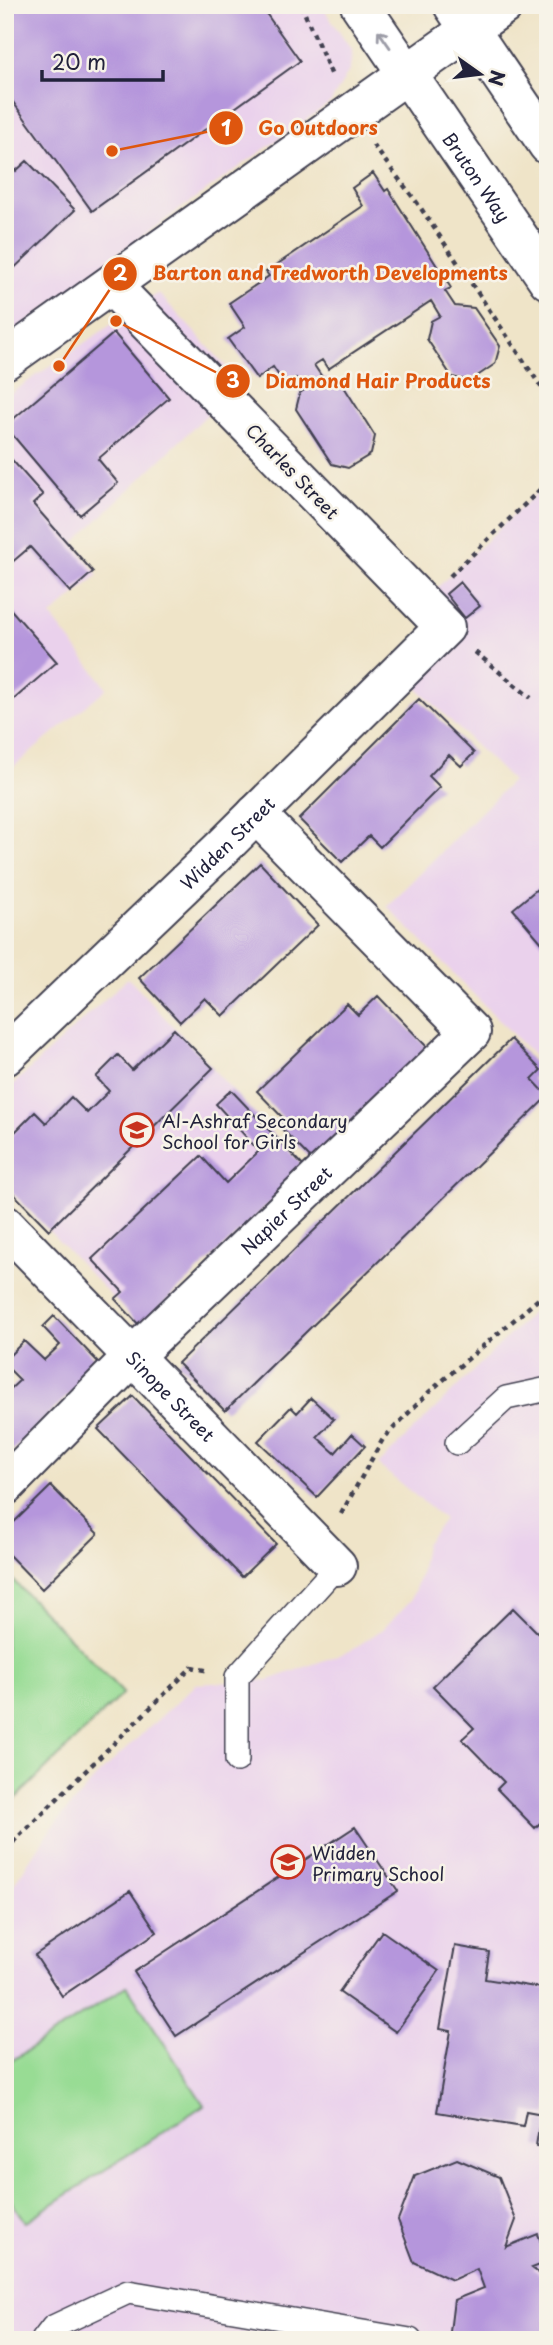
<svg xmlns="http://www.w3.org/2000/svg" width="553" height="2345" font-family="'Playpen Sans',sans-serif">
	<rect width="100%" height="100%" fill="#f7f3e8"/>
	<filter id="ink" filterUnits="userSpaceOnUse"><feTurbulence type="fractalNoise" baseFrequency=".0143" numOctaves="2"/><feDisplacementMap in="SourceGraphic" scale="14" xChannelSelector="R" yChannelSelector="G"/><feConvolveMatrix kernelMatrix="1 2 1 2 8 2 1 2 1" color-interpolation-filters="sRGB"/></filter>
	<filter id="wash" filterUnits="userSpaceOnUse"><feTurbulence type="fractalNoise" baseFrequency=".00686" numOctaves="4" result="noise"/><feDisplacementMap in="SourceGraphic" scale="28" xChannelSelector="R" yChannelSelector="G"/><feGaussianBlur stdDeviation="1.57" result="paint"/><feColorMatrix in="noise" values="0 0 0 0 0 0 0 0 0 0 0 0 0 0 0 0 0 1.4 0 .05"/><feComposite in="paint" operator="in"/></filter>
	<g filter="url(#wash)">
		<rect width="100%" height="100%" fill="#efe4c8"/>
		<path fill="#ead1ec" d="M5,5H321L352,51L350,69L331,102L131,244L5,339Z
			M158,293L241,382L74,543L98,575L51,616L107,688L5,774V397Z
			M548,482V1070L387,906L512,781L400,671L445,627L421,603Z
			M128,978L306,1169L140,1326L5,1185V1092Z
			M548,1297V2340H5V1897L52,1827L98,1775L196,1684L269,1680L350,1651L383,1629L411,1600L420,1575L425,1544L444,1519L378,1465Z"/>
		<path fill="#98dc94" stroke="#5d7f68" stroke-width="2" d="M5,1572L123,1693L5,1809Z
			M127,1986L204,2105L25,2222L5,2192V2065Z"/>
		<g id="blocks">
			<path fill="#b596dc" d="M5,5H260L300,61L92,211L5,91Z
				M5,160L16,171L27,161L75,210L5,277Z
				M373,173L385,191L388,189L451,288L445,291L455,306L474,308L500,346L495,364L470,381L452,377L427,339L431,321L440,316L431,301L328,369L322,360L314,365L322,377L341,382L375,436L371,454L348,468L332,464L296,409L300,393L304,390L296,378L285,385L273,367L257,379L228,339L245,327L229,303L269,276L266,272L363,206L352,188Z
				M114,333L169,398L98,459L118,483L80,515L5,426Z
				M5,452L43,495L33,504L93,572L70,592L30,547L10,564L5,559Z
				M460,582L480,606L465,618L446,594Z
				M5,603L57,662L5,707Z
				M419,699L474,753L461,766L449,755L429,776L440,787L380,847L369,836L342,862L299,819Z
				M260,863L318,925L223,1016L205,998L180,1022L139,978Z
				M548,880V950L513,909Z
				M378,996L428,1048L313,1161L277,1124L283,1118L257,1091L347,1004L358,1015Z
				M174,1029L213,1068L49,1230L5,1185V1142L35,1112L46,1123L71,1097L87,1113L109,1091L96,1077L118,1055L132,1070Z
				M511,1039L541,1070L532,1079L548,1096L225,1411L178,1363Z
				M231,1090L306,1169L140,1326L115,1299L123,1292L92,1259L201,1156L226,1183L259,1151L216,1104Z
				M54,1316L100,1364L5,1458V1394L20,1380L5,1365V1360L24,1341L44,1360L60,1345L43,1327Z
				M133,1396L276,1544L242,1577L98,1429Z
				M311,1398L334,1419L317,1437L335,1453L352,1434L365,1446L317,1497L258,1441L291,1407L297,1413Z
				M51,1486L98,1534L42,1589L5,1551V1531Z
				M513,1608L548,1643V1815L535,1828L497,1789L504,1782L462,1739L474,1728L433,1686Z
				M355,1827L398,1891L176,2036L134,1972Z
				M130,1891L157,1932L62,1996L35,1955Z
				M382,1931L439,1971L396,2032L339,1992Z
				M455,1946L489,1952L485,1979L548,1989V2115L526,2111L523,2126L437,2112L451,2031L440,2029Z
				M540,2121L548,2122V2148L536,2146Z
				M457,2159L499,2177L516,2220L506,2247L538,2234L548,2262L532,2268L548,2280V2340H449L454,2300L484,2288L477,2269L452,2280L414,2262L398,2220L415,2176Z"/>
		</g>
	</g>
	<g filter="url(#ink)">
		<use href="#blocks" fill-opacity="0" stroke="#413f50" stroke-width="2"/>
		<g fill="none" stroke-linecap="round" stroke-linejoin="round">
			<defs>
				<path id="service" d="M457,1443L506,1398L548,1389
					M237,1760V1677L337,1566
					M43,2340L53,2327L128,2292L410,2340"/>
				<g id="minor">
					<path d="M470,29L504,5"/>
					<path id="s1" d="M5,1056L221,849L445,627L111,285"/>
					<path id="s2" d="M5,1225L337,1566"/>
					<path id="s3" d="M5,1486L132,1357L471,1032L256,814"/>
				</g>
				<path id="secondary" d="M5,360L470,29"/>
				<g id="primary">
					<path id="s4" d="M360,5L548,280"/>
					<path d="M453,5L548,145"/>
				</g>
			</defs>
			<use href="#service" stroke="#413f50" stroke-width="26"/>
			<use href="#minor" stroke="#413f50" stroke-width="42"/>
			<use href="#secondary" stroke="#413f50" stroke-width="42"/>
			<use href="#primary" stroke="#413f50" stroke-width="42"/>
			<path stroke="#413f50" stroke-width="4.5" stroke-dasharray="5 5" stroke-linecap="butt" d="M301,5L333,78
				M373,145L418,204L548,397
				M450,576L548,482
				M475,652L531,698
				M341,1514L383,1439L429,1392L548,1291
				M5,1861L14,1841L192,1667L209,1671"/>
			<use href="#service" stroke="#fff" stroke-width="23"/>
			<use href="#minor" stroke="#fff" stroke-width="38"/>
			<use href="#secondary" stroke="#fff" stroke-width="38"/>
			<use href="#primary" stroke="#fff" stroke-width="38"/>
		</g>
		<defs><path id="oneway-shaft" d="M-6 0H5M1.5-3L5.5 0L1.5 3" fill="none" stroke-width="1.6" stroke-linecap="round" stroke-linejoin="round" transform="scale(1.75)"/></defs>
		<use stroke="#9c9ca7" href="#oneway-shaft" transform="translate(384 39) rotate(-125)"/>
	</g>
	<defs>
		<symbol id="school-ring" viewBox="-11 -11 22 22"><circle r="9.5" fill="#f7f3e8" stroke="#c8321e" stroke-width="1.5"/><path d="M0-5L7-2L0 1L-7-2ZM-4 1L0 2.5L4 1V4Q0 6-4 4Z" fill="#c8321e"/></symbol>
	</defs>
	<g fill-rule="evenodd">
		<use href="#school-ring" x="118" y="1111" width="38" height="38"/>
		<use href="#school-ring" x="269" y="1843" width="38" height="38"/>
	</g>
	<g text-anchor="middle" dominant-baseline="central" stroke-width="5" stroke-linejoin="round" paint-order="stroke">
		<g font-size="18" fill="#22223b" stroke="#f7f3e8">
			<text stroke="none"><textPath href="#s4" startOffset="208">Bruton Way</textPath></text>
			<text transform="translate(293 471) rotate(46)">Charles Street</text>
			<text stroke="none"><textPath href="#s1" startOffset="308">Widden Street</textPath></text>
			<text stroke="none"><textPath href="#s3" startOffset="394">Napier Street</textPath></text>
			<text stroke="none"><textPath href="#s2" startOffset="238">Sinope Street</textPath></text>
		</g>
		<g font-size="18" fill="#22223b" stroke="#f7f3e8" text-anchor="start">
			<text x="162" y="1120">Al-Ashraf Secondary<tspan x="162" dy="21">School for Girls</tspan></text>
			<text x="312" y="1852">Widden<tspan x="312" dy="21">Primary School</tspan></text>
		</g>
	</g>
	<path fill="none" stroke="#de560e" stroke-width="2.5" d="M112 151L226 128M59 366L120 274M116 321L233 381"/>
	<g fill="#de560e" stroke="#f7f3e8" stroke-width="2.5">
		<circle cx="112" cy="151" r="7"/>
		<circle cx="59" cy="366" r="7"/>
		<circle cx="116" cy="321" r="7"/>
		<circle cx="226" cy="128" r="18"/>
		<circle cx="120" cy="274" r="18"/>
		<circle cx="233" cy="381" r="18"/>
	</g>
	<g font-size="21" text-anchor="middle" font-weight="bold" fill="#fff">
		<text x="226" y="136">1</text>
		<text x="120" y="281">2</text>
		<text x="233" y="388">3</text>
	</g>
	<g font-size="19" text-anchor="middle" font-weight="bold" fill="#de560e" stroke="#f7f3e8" stroke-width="5" stroke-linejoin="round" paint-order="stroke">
		<text x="318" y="135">Go Outdoors</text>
		<text x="330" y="280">Barton and Tredworth Developments</text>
		<text x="378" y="388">Diamond Hair Products</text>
	</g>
	<rect width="553" height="2345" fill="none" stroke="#f7f3e8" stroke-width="28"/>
	<g transform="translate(480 74) rotate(104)" stroke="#f7f3e8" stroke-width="5" paint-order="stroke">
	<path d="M0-5L12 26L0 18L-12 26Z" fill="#22223b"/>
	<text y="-10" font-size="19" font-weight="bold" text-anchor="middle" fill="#22223b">N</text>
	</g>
	<path d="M42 70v10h121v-10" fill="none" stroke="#22223b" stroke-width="3.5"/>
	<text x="52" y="70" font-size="21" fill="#22223b" stroke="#f7f3e8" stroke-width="5" paint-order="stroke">20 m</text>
</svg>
